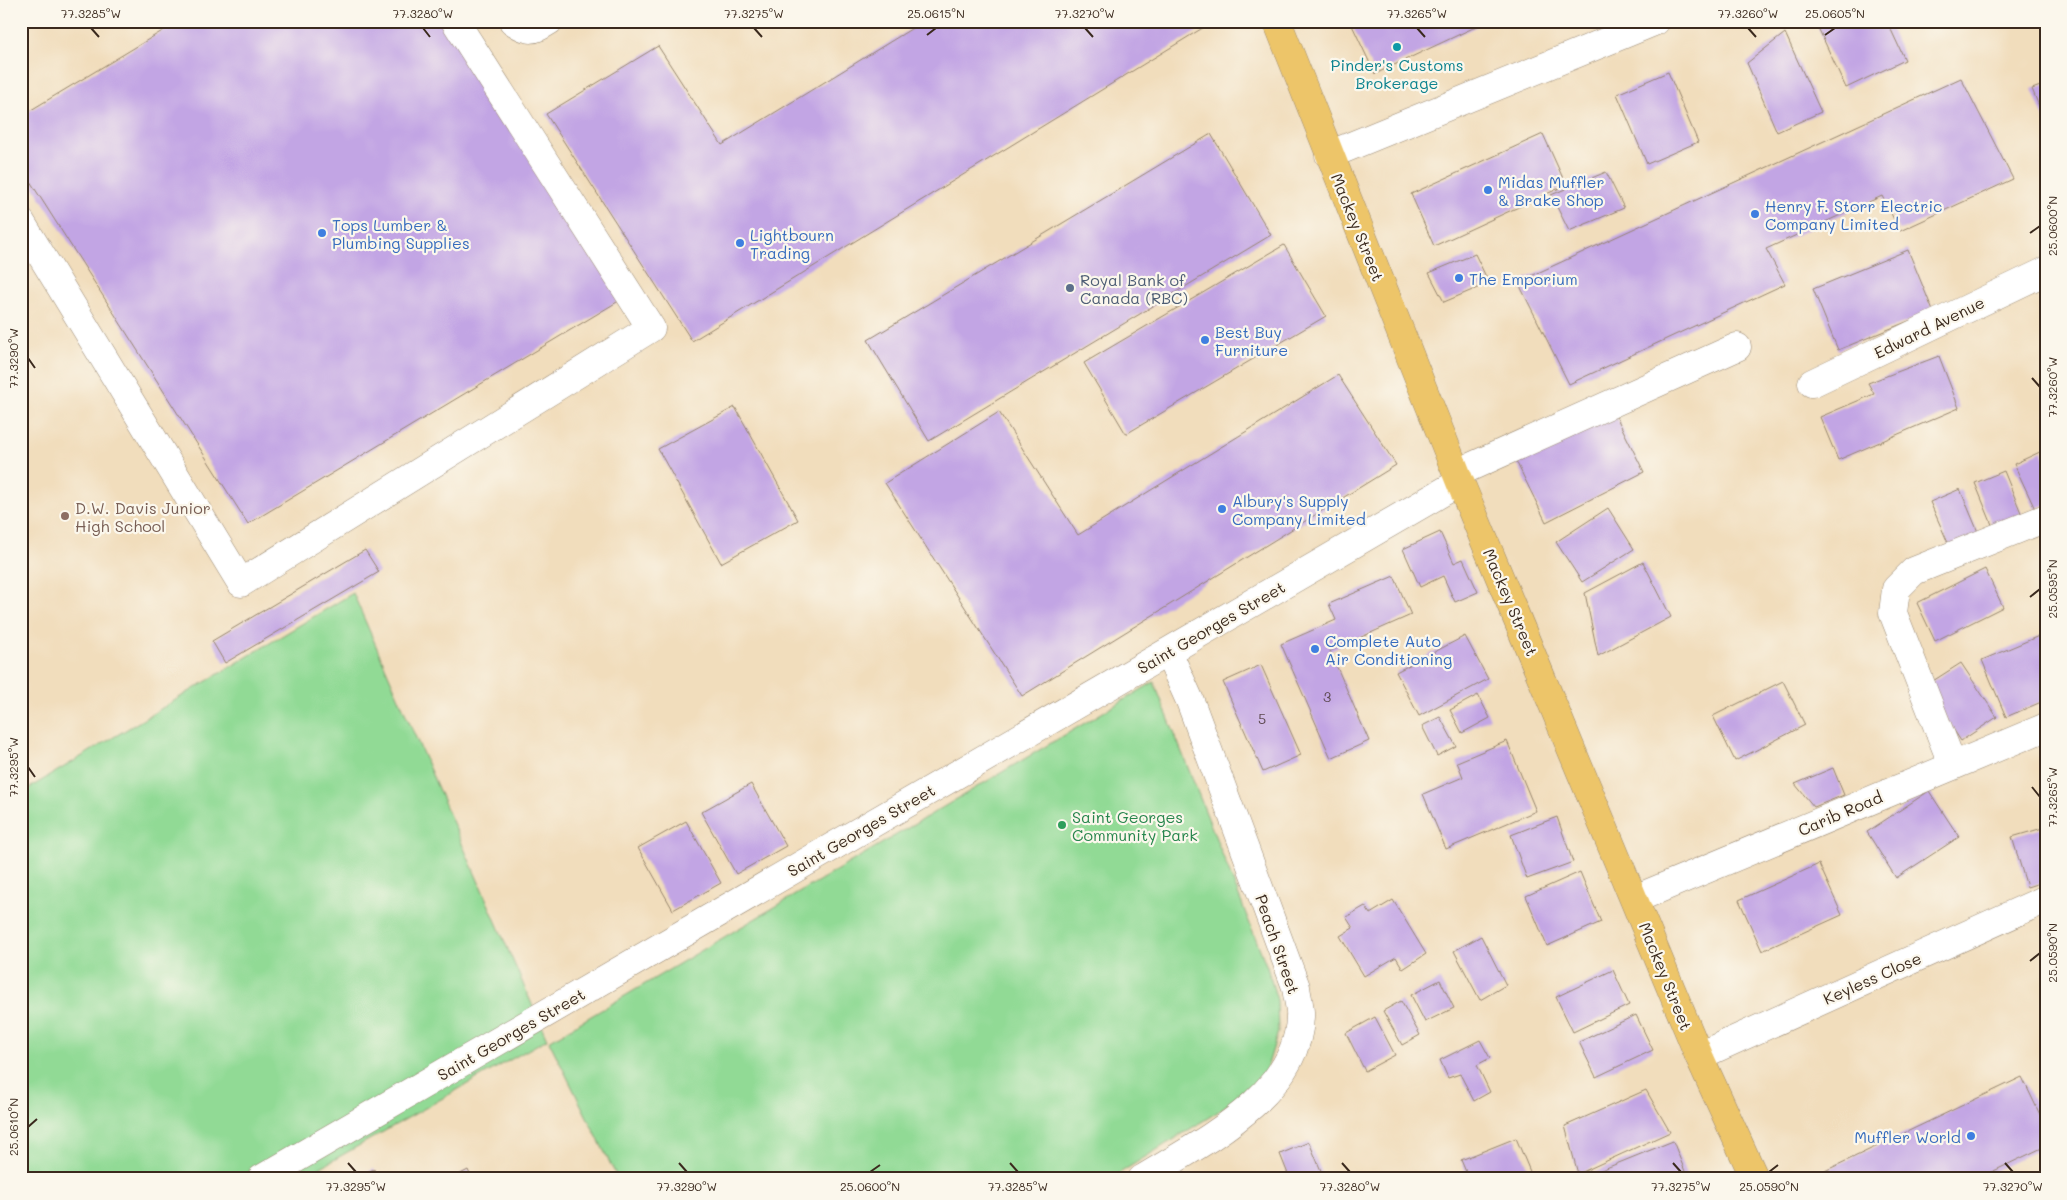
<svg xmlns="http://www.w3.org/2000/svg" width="2067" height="1200" font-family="Mali,sans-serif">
	<rect width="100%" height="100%" fill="#fbf7ec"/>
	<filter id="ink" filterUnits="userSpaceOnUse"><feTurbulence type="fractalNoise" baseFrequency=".02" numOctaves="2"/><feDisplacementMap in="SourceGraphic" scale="10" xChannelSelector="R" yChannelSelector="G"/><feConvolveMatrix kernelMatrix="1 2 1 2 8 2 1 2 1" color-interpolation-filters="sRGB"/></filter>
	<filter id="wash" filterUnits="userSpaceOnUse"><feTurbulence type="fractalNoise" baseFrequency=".0096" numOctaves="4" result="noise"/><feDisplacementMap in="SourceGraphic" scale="20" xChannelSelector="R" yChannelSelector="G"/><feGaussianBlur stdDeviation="1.12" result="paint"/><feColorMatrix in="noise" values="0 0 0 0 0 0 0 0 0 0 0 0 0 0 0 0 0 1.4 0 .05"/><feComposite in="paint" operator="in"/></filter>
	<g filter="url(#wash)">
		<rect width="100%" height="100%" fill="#f1ddbc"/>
		<path fill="#91da95" stroke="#66825a" d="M353,593L547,1039L300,1179H21V793Z
			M1154,682L1267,967L1277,1000L1278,1032L1267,1068L1256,1081L1219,1111L1110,1179H618L549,1041Z"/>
		<g id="blocks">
			<path fill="#c2a5e4" d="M179,21H446L622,299L248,524L21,167V116Z
				M924,21H1214L692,341L546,114L658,46L722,145Z
				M1350,21H1488L1375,74Z
				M1815,21H1887L1905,60L1846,88Z
				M1785,33L1821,112L1777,132L1747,63Z
				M1668,72L1698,142L1647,164L1617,94Z
				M1961,78L2013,179L1900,231L1882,196L1766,249L1785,284L1569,384L1518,282Z
				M2046,84V123L2032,89Z
				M1211,134L1271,235L929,441L868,340Z
				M1543,134L1566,185L1434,246L1411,194Z
				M1606,172L1624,208L1569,231L1551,195Z
				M1284,245L1326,316L1126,434L1084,363Z
				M1908,250L1933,311L1838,350L1813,289Z
				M1475,254L1489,283L1444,302L1429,273Z
				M1939,356L1959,408L1838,460L1820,417L1874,394L1868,383Z
				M1338,375L1396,465L1022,696L885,483L999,412L1078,535Z
				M735,407L798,520L721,563L658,449Z
				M1612,408L1644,472L1546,522L1514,457Z
				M2042,451L2046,459V504L2035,509L2014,464Z
				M2004,471L2024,520L1995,532L1975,483Z
				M1960,489L1981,539L1952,552L1930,502Z
				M1608,508L1634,549L1582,582L1556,542Z
				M1440,532L1454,563L1463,559L1478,592L1455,602L1443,576L1420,587L1403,549Z
				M365,550L379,572L225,663L212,641Z
				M1643,562L1671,617L1598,656L1585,593Z
				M1985,569L2003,607L1935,641L1917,603Z
				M1394,576L1411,615L1330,651L1369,741L1331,758L1281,644L1336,620L1329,604Z
				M2046,633V700L2006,717L1982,660Z
				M1465,636L1488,679L1419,716L1396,672Z
				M1961,663L1997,717L1961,741L1925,686Z
				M1261,665L1301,755L1263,772L1223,682Z
				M1783,681L1805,725L1735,761L1713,716Z
				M1478,695L1490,718L1462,733L1450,710Z
				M1440,717L1456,746L1437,756L1422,726Z
				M1507,741L1536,811L1446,849L1423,794L1463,777L1457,762Z
				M1833,768L1844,795L1814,807L1795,784Z
				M751,784L786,846L736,874L701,812Z
				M1929,791L1959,837L1896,878L1867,832Z
				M1557,817L1573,862L1527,879L1511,835Z
				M686,821L721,883L673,910L638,848Z
				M2046,827V881L2027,887L2012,837Z
				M1819,864L1842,915L1762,951L1739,900Z
				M1580,872L1601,922L1547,946L1526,896Z
				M1393,900L1426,954L1403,969L1396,957L1364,976L1340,936L1353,928L1346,917L1365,906L1370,914Z
				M1481,936L1506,985L1480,1000L1454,951Z
				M1613,970L1629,1005L1573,1032L1556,997Z
				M1440,980L1454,1008L1425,1022L1411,995Z
				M1401,1001L1420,1035L1402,1045L1383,1011Z
				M1636,1015L1653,1050L1596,1077L1579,1042Z
				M1375,1017L1395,1055L1365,1071L1346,1033Z
				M1480,1040L1490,1058L1477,1065L1490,1092L1474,1101L1460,1074L1448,1078L1440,1060Z
				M2022,1077L2046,1127V1146L1977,1179H1808Z
				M1646,1090L1670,1132L1578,1174L1565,1126Z
				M1516,1138L1531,1174L1520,1179H1469L1461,1160Z
				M1673,1141L1688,1179H1579Z
				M1309,1142L1324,1178L1290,1179L1280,1154Z
				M374,1169L378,1179H352Z
				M468,1170L472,1179H451Z"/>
		</g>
	</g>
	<g filter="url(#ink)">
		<use href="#blocks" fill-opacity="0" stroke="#96846d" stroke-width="1"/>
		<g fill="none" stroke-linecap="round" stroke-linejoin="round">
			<defs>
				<path id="minor" d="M513,21C529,32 533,31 549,21
					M1329,155L1656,21
					M21,222L241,583L651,328L455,21
					M1812,383L2046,271
					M1457,473L1737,347
					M1953,766L1893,613L1896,589L1914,571L2046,518
					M1635,899L2046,727
					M1699,1056L2046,899
					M261,1179L1460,482
					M1142,1179C1200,1143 1298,1096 1300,1017C1301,1008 1297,997 1296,987L1190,701L1168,652"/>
				<path id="major" d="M1277,21L1460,482L1699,1056L1755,1179"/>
			</defs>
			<use href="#minor" stroke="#96846d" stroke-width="29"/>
			<use href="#major" stroke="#96846d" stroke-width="29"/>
			<use href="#minor" stroke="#fff" stroke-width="28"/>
			<use href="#major" stroke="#edc569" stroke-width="28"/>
		</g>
	</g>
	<path fill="none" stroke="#3b2a1e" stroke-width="2" d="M91,28L99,37M423,28L430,37M754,28L762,37M1085,28L1093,37M1417,28L1425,37M1748,28L1756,37M927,35L936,28M1825,35L1835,28M2030,233L2040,226M28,358L35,368M2032,378L2040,387M2030,597L2040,589M28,767L35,777M2032,787L2040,797M2030,961L2040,953M28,1127L37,1119M348,1163L356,1172M679,1163L687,1172M1010,1163L1018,1172M1342,1163L1350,1172M1673,1163L1681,1172M2005,1163L2013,1172M870,1172L880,1165M1769,1172L1778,1165"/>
	<circle fill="#0f9aa8" stroke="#fbf7ec" stroke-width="2" cx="1397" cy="47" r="5"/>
	<g fill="#3f7fe0" stroke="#fbf7ec" stroke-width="2">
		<circle cx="1488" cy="190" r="5"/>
		<circle cx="1755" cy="214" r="5"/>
		<circle cx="322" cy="233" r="5"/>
		<circle cx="740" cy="243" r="5"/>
		<circle cx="1459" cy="278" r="5"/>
		<circle cx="1205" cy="340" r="5"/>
		<circle cx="1222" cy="509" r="5"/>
		<circle cx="1315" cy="649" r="5"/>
		<circle cx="1971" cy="1136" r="5"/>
	</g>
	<circle fill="#5c6f8a" stroke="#fbf7ec" stroke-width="2" cx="1070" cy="288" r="5"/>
	<circle fill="#8d6e63" stroke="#fbf7ec" stroke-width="2" cx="65" cy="516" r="5"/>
	<circle fill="#2e9e5b" stroke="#fbf7ec" stroke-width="2" cx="1062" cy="825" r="5"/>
	<g text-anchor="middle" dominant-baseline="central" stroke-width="4.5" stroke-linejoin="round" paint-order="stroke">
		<g font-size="14" fill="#5d4950">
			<text x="1327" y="696">3</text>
			<text x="1262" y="718">5</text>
		</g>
		<g font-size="16" fill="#0d838f" stroke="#fbf7ec">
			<text x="1397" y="64">Pinder's Customs<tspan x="1397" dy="18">Brokerage</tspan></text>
		</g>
		<g font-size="16" fill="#366cbe" stroke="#fbf7ec" text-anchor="start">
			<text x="1498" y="181">Midas Muffler<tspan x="1498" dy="18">&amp; Brake Shop</tspan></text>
			<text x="1765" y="205">Henry F. Storr Electric<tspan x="1765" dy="18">Company Limited</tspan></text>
			<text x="332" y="224">Tops Lumber &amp;<tspan x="332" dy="18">Plumbing Supplies</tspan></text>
			<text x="750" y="234">Lightbourn<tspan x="750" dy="18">Trading</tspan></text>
			<text x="1469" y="278">The Emporium</text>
			<text x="1215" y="331">Best Buy<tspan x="1215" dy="18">Furniture</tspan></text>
			<text x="1232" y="500">Albury's Supply<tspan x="1232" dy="18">Company Limited</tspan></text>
			<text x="1325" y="640">Complete Auto<tspan x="1325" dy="18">Air Conditioning</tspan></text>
			<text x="1961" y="1136" text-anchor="end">Muffler World</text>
		</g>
		<g font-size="16" fill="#3b2a1e" stroke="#fbf7ec">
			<text transform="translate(1358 227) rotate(68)">Mackey Street</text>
			<text transform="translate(1929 327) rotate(-26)">Edward Avenue</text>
			<text transform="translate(1511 602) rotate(67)">Mackey Street</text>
			<text transform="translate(1211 627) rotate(-30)">Saint Georges Street</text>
			<text transform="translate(1840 813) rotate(-23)">Carib Road</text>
			<text transform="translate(861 830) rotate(-30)">Saint Georges Street</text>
			<text transform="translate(1278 944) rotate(71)">Peach Street</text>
			<text transform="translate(1666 976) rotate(68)">Mackey Street</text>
			<text transform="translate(1872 978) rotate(-24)">Keyless Close</text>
			<text transform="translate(511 1034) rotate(-30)">Saint Georges Street</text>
		</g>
		<g font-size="16" fill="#4e5e75" stroke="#fbf7ec" text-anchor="start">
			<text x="1080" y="279">Royal Bank of<tspan x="1080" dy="18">Canada (RBC)</tspan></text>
		</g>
		<g font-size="16" fill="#785e54" stroke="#fbf7ec" text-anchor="start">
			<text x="75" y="507">D.W. Davis Junior<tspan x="75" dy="18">High School</tspan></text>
		</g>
		<g font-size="16" fill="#27864d" stroke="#fbf7ec" text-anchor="start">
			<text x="1072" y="816">Saint Georges<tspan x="1072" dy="18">Community Park</tspan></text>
		</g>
	</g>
	<rect width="2067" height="1200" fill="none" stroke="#fbf7ec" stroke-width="55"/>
	<rect x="28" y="28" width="2012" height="1144" fill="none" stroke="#3b2a1e" stroke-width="2"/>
	<g font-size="12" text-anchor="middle" fill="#3b2a1e">
		<text x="91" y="18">77.3285°W</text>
		<text x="423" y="18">77.3280°W</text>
		<text x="754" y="18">77.3275°W</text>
		<text x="936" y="18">25.0615°N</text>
		<text x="1085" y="18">77.3270°W</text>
		<text x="1417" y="18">77.3265°W</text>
		<text x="1748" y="18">77.3260°W</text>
		<text x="1835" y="18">25.0605°N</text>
		<text transform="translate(2053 226) rotate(-90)" y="4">25.0600°N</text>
		<text transform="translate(14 358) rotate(-90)" y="4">77.3290°W</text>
		<text transform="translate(2053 387) rotate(-90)" y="4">77.3260°W</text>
		<text transform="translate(2053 589) rotate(-90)" y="4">25.0595°N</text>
		<text transform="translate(14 767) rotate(-90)" y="4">77.3295°W</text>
		<text transform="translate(2053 797) rotate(-90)" y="4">77.3265°W</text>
		<text transform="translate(2053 953) rotate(-90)" y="4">25.0590°N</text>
		<text transform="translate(14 1127) rotate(-90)" y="4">25.0610°N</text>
		<text x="356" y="1191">77.3295°W</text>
		<text x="687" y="1191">77.3290°W</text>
		<text x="870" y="1191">25.0600°N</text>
		<text x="1018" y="1191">77.3285°W</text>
		<text x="1350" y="1191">77.3280°W</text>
		<text x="1681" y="1191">77.3275°W</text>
		<text x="1769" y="1191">25.0590°N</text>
		<text x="2013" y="1191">77.3270°W</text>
	</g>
</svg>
